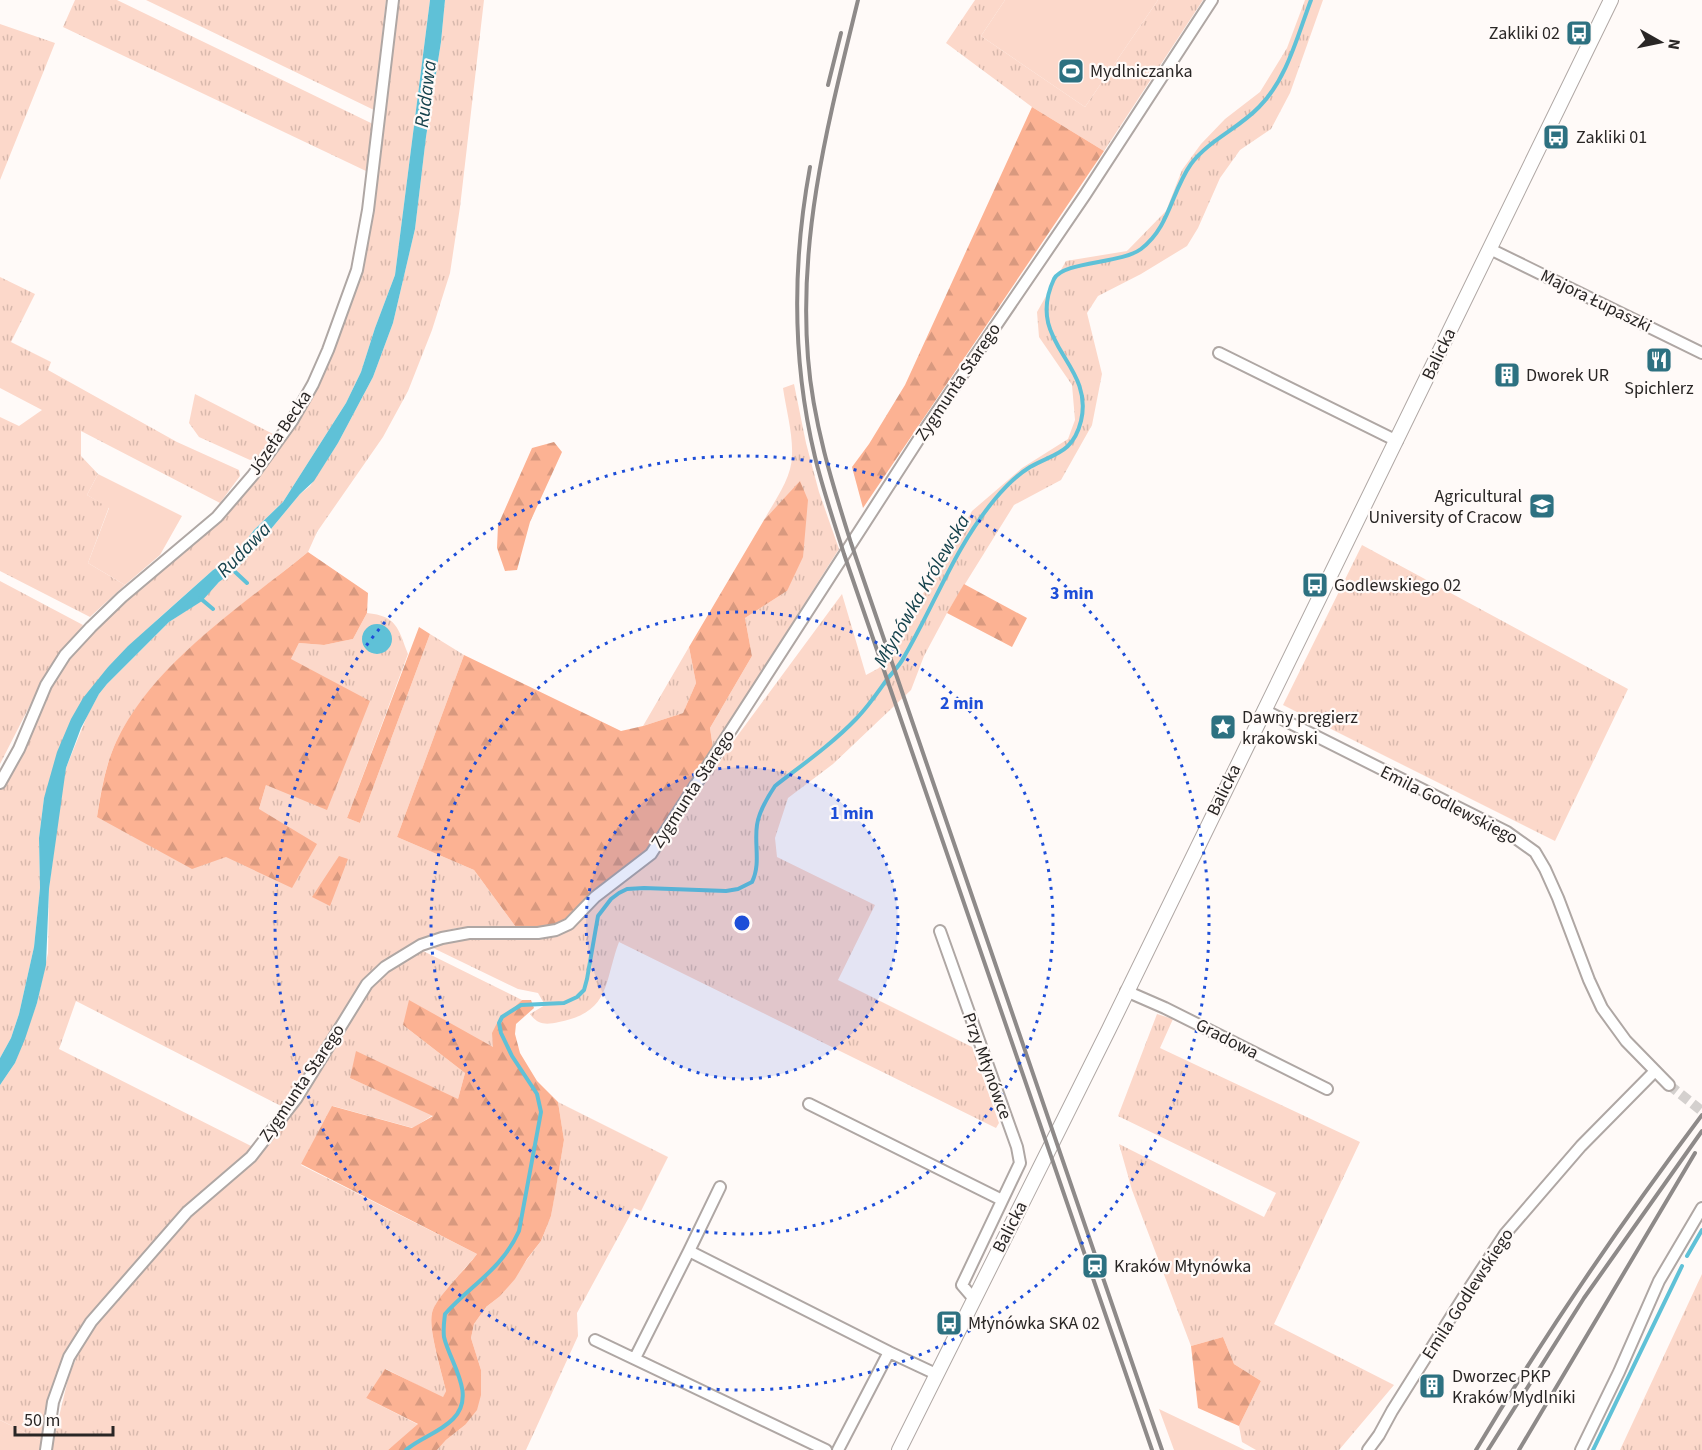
<svg xmlns="http://www.w3.org/2000/svg" width="1702" height="1450" font-family="'Source Sans 3',sans-serif">
	<defs>
		<pattern id="grass-tufts" width="24" height="20" patternUnits="userSpaceOnUse" patternTransform="scale(1.5)"><rect width="24" height="20" fill="#fcd8ca"/><path d="M3 7l-1-3M5 7V3M7 7l1-3M15 17l-1-3M17 17v-4M19 17l1-3" fill="none" stroke="#d8b9ad"/></pattern>
		<pattern id="forest-firs" width="22" height="20" patternUnits="userSpaceOnUse" patternTransform="scale(1.5)"><rect width="22" height="20" fill="#fcb293"/><path d="M5 1l3.5 6h-7zM16 11l3.5 6h-7z" fill="#d8997f"/></pattern>
	</defs>
	<rect width="100%" height="100%" fill="#fffaf8"/>
	<path fill="url(#grass-tufts)" d="M75,0H117L373,124L366,171L63,27Z
		M146,0H386L374,110Z
		M396,0H430L395,275L375,328L361,372L346,403L283,502L254,530L233,558L213,570L158,619L108,667L44,798L39,838L40,888L34,947L19,1014L11,1038L0,1058V789L61,668L88,634L192,543L302,409L354,283Z
		M445,0H484L460,207L450,273L432,330L408,391L383,437L317,532L308,552C242,606 154,663 116,742C105,766 101,791 97,817L259,809L266,785L291,659L299,643L324,645L353,639L367,613C397,616 398,628 408,654L347,818L360,823L430,634L464,655L397,837L474,870L518,930C495,928 470,924 448,930C420,937 394,955 372,973L283,1107L76,1001L59,1049L255,1148L186,1207L147,1250L83,1324L65,1362L44,1442L0,1420V1085L15,1063L37,1003L48,953L49,889L61,793L66,768L87,716L99,694L107,684L169,622L201,601L219,582L234,571L252,552L300,494L310,486L338,443L373,377L393,323L415,229L426,137L441,42Z
		M975,0H1005L981,36L1085,107L1158,0H1203L1104,151L1032,107L946,43Z
		M1305,0H1323L1290,93L1271,129L1240,150L1220,178L1198,228L1187,246L1141,274L1098,296L1087,313L1102,374L1092,425L1061,480L1014,505L947,613L924,656L911,690L833,764L788,798L775,838L777,857L875,905L838,980L972,1047L999,1123L996,1128L619,942C604,982 611,1012 559,1022C546,1025 538,1025 530,1014L545,1005L538,993L518,989L429,946L466,937L559,933L596,900L643,867L656,855L735,739L842,594L866,675L879,668L972,511L1022,468L1068,439L1075,420L1072,385L1039,337L1037,312L1066,261L1127,251L1166,211L1182,170L1201,144L1225,119L1260,92L1287,48Z
		M0,24L55,43L0,180Z
		M0,277L35,294L11,342L51,362L48,370L177,442L239,470L240,476L220,503L81,431V456L98,474L87,495L109,507L88,563L125,585L90,617L0,571V417L19,426L42,410L0,388Z
		M794,384L806,443L819,492L839,549L713,748L710,728L752,656L745,618L787,591L800,482L764,520C775,500 792,478 792,455C793,434 786,409 783,388Z
		M195,394L275,435L260,456L250,460L199,437L189,423Z
		M1362,545L1628,689L1555,841L1283,705Z
		M0,581L83,625L48,670L0,764Z
		M689,647L696,683L683,713L643,726Z
		M421,950L522,1000L497,1023L494,1048L403,1025L465,1073L458,1099L350,1078L433,1115L413,1128L333,1106L301,1165L477,1254C467,1267 435,1299 432,1313C428,1329 442,1374 446,1391L443,1398L386,1369L366,1398L419,1425L388,1450H51L69,1375L83,1343L118,1297L173,1233L267,1147L315,1080L357,1007L371,987L384,973Z
		M1157,1014L1173,1019L1160,1048L1360,1142L1274,1324L1394,1385L1339,1450H1256L1242,1442L1239,1426L1261,1381L1234,1364L1223,1337L1191,1346L1132,1190L1119,1144L1264,1217L1276,1193L1118,1116Z
		M558,1102L668,1157L641,1211L634,1208L577,1313L578,1336L526,1450H437L446,1440L465,1425L481,1370L471,1338L474,1324L486,1307L499,1297L541,1241L551,1216L564,1140Z
		M1702,1274V1450H1620Z"/>
	<path fill="url(#forest-firs)" d="M1032,107L1104,151L863,508L852,467L869,444L905,385Z
		M554,442L562,452L530,522L517,570L505,571L497,548L498,525L532,448Z
		M800,481L808,500L803,557L787,591L745,618L752,656L710,728L713,748L644,856L568,918L555,925L518,930L474,870L397,837L464,655L621,731L643,726L683,713L696,683L689,647L764,520Z
		M308,552L368,593L367,613L353,639L324,645L299,643L291,659L370,701L327,810L266,785L259,809L317,844L292,888L226,857L192,869L97,817C101,792 105,766 116,742C153,663 242,606 308,552Z
		M964,584L1027,618L1012,647L947,613Z
		M419,627L430,634L360,823L347,818Z
		M339,856L348,859L330,906L312,897Z
		M409,1000L493,1047L492,1033L497,1023L522,1000H531L534,1008L516,1024L515,1034L520,1053L537,1081L558,1102L564,1140L555,1194L551,1216L541,1241L527,1259L515,1279L499,1297L486,1307L474,1324L471,1338L481,1370V1395L477,1410L465,1425L446,1440L437,1450H388L418,1424L366,1398L385,1369L443,1397L446,1391C442,1373 428,1329 432,1313C435,1298 467,1268 477,1254L301,1164L332,1106L412,1128L433,1116L350,1078L356,1051L458,1099L465,1073L403,1025Z
		M1223,1337L1234,1364L1261,1381L1239,1426L1198,1408L1191,1346Z"/>
	<path fill="#fcd8ca" d="M1005,0H1158L1085,107L981,36Z
		M98,474L182,516L160,555L125,585L88,563L109,508L87,495Z
		M1159,1409L1245,1450H1174Z
		M0,1420L44,1442L43,1450H0Z"/>
	<path fill="#5fc1d7" d="M430,0H445L441,42L426,137L415,229L393,323L373,377L338,443L314,481L300,494L252,552L234,571L219,582L202,601L169,622L107,684L99,694L81,728L66,768L49,889L46,965L37,1003L25,1039L15,1063L0,1085V1058L11,1038L19,1014L34,947L40,888L39,838L44,798L57,752L71,719L83,698L108,667L128,646L213,570L233,558L254,530L283,502L346,403L361,372L375,328L395,275Z
		M362 639a15 15 0 1 1 30 0a15 15 0 1 1-30 0Z"/>
	<g fill="none" stroke-linecap="round" stroke-linejoin="round">
		<path stroke="#5fc1d7" stroke-width="4" d="M232,569L247,583
			M200,598L213,609
			M1687,1256L1702,1230
			M406,1450C420,1438 439,1433 453,1419C477,1395 450,1363 444,1337C443,1329 444,1322 445,1314C471,1285 502,1269 519,1231L541,1112L537,1094L512,1056L501,1033L499,1023L502,1017L521,1005L564,1003L577,997L584,990L587,979L598,916L611,899L619,893L627,889L644,888L726,891L738,889L752,882C761,864 754,844 757,825C759,811 767,798 775,786C802,765 832,744 856,719C868,707 878,692 888,678C894,671 900,665 904,657C935,604 955,547 995,499C1005,487 1017,475 1030,467C1055,453 1073,453 1081,421C1095,363 1024,343 1054,279C1063,261 1121,264 1141,249C1170,227 1171,192 1191,164C1209,140 1238,129 1259,107C1287,79 1297,37 1311,0
			M1593,1450L1682,1266"/>
		<path stroke="#d4d0ce" stroke-width="10" stroke-dasharray="10 5" stroke-linecap="butt" d="M1669,1085L1702,1111"/>
		<defs>
			<path id="minor" d="M1490,249L1702,353
				M1219,353L1397,441
				M1264,710L1507,832L1535,852L1545,869L1558,898L1589,980L1602,1008L1626,1041L1669,1085
				M0,783L19,749L46,685L65,655L91,627L122,597L217,517L253,475L292,421L313,384L328,350L357,270L368,210L393,0
				M940,931L1017,1147L1020,1163L962,1285L974,1299
				M1126,991L1165,1008L1327,1089
				M809,1104L1002,1200
				M689,1251L889,1352
				M595,1340L826,1450
				M635,1358L689,1251L720,1187
				M46,1450L53,1402L69,1357L91,1322L187,1212L251,1157L296,1099L367,984L385,967L421,945L442,938L469,933H538L556,930L569,924L595,897L651,854L924,431L1085,195L1212,0
				M838,1450L889,1352L936,1374
				M1368,1450L1379,1435L1392,1411L1463,1298L1505,1234L1581,1146L1655,1071
				M1581,1450L1619,1372L1659,1281L1702,1208"/>
			<path id="tertiary" d="M899,1450L1109,1029L1611,0"/>
		</defs>
		<use href="#minor" stroke="#afa7a4" stroke-width="14"/>
		<use href="#tertiary" stroke="#afa7a4" stroke-width="16"/>
		<use href="#minor" stroke="#fff" stroke-width="10"/>
		<use href="#tertiary" stroke="#fff" stroke-width="14"/>
		<path stroke="#8e8a89" stroke-width="4" d="M858,0C829,119 798,234 808,358C813,422 832,483 851,543L1162,1450
			M828,85L841,33
			M810,167C792,265 792,361 815,457C823,490 834,522 844,554L1152,1450
			M1476,1450C1545,1334 1621,1223 1702,1115
			M1488,1450L1584,1298L1702,1131
			M1519,1450L1695,1153"/>
	</g>
	<circle cx="742" cy="923" r="156" fill="#1d4ed8" fill-opacity=".12"/>
	<g fill="none" stroke="#1d4ed8" stroke-width="3" stroke-dasharray="3 6">
		<circle cx="742" cy="923" r="156"/>
		<circle cx="742" cy="923" r="311"/>
		<circle cx="742" cy="923" r="467"/>
	</g>
	<defs>
		<symbol id="bus-square" viewBox="-11 -11 22 22"><rect x="-9" y="-9" width="18" height="18" rx="4" fill="#2d7181" stroke="#fffaf8"/><path d="M-5-6H5V4H4V6H2V4H-2V6H-4V4H-5ZM-3.5-4V0h7V-4ZM-3.5 1.2v1.5H-2V1.2ZM2 1.2v1.5H3.5V1.2Z" fill="#fff"/></symbol>
		<symbol id="stadium-square" viewBox="-11 -11 22 22"><rect x="-9" y="-9" width="18" height="18" rx="4" fill="#2d7181" stroke="#fffaf8"/><path d="M0-5a6.5 5 0 1 0 0 10a6.5 5 0 1 0 0-10ZM-3.5-1.8h7v3.6h-7Z" fill="#fff"/></symbol>
		<symbol id="restaurant-square" viewBox="-11 -11 22 22"><rect x="-9" y="-9" width="18" height="18" rx="4" fill="#2d7181" stroke="#fffaf8"/><path d="M-5-6h1v4h1v-4h1v4h1v-4h1v5L-1.5 .5V6h-2V.5L-5-1ZM5-6V6H3V1.5H1.5Q1.5-4 5-6Z" fill="#fff"/></symbol>
		<symbol id="building-square" viewBox="-11 -11 22 22"><rect x="-9" y="-9" width="18" height="18" rx="4" fill="#2d7181" stroke="#fffaf8"/><path d="M-4-6H4V6H1V3H-1V6H-4ZM-2.5-4.3h1.7v1.8h-1.7ZM.8-4.3h1.7v1.8H.8ZM-2.5-1h1.7V.8h-1.7ZM.8-1h1.7V.8H.8Z" fill="#fff"/></symbol>
		<symbol id="university-square" viewBox="-11 -11 22 22"><rect x="-9" y="-9" width="18" height="18" rx="4" fill="#2d7181" stroke="#fffaf8"/><path d="M0-5L7-2L0 1L-7-2ZM-4 1L0 2.5L4 1V4Q0 6-4 4Z" fill="#fff"/></symbol>
		<symbol id="sight-square" viewBox="-11 -11 22 22"><rect x="-9" y="-9" width="18" height="18" rx="4" fill="#2d7181" stroke="#fffaf8"/><path d="M0-6L1.8-2.2L6-1.7L2.9 1.2L3.7 5.4L0 3.3L-3.7 5.4L-2.9 1.2L-6-1.7L-1.8-2.2Z" fill="#fff"/></symbol>
		<symbol id="station-square" viewBox="-11 -11 22 22"><rect x="-9" y="-9" width="18" height="18" rx="4" fill="#2d7181" stroke="#fffaf8"/><path d="M-3-6H3Q5-6 5-4V2Q5 4 3 4L4.5 6H3L1.5 4h-3L-3 6H-4.5L-3 4Q-5 4-5 2V-4Q-5-6-3-6ZM-3.5-4v3h7v-3ZM-3.5 1v1.5H-2V1ZM2 1v1.5H3.5V1Z" fill="#fff"/></symbol>
	</defs>
	<g fill-rule="evenodd">
		<use href="#bus-square" x="1564" y="18" width="30" height="30"/>
		<use href="#stadium-square" x="1056" y="56" width="30" height="30"/>
		<use href="#bus-square" x="1541" y="122" width="30" height="30"/>
		<use href="#restaurant-square" x="1644" y="345" width="30" height="30"/>
		<use href="#building-square" x="1492" y="360" width="30" height="30"/>
		<use href="#university-square" x="1527" y="491" width="30" height="30"/>
		<use href="#bus-square" x="1300" y="570" width="30" height="30"/>
		<use href="#sight-square" x="1208" y="712" width="30" height="30"/>
		<use href="#station-square" x="1080" y="1251" width="30" height="30"/>
		<use href="#bus-square" x="934" y="1308" width="30" height="30"/>
		<use href="#building-square" x="1417" y="1371" width="30" height="30"/>
	</g>
	<g text-anchor="middle" dominant-baseline="central" stroke-width="4.5" stroke-linejoin="round" paint-order="stroke">
		<g font-size="18" fill="#292625" stroke="#fffaf8" text-anchor="start">
			<text x="1560" y="33" text-anchor="end">Zakliki 02</text>
			<text x="1090" y="71">Mydlniczanka</text>
			<text x="1576" y="137">Zakliki 01</text>
			<text x="1526" y="375">Dworek UR</text>
			<text x="1659" y="388" text-anchor="middle">Spichlerz</text>
			<text x="1522" y="496" text-anchor="end">Agricultural<tspan x="1522" dy="21">University of Cracow</tspan></text>
			<text x="1334" y="585">Godlewskiego 02</text>
			<text x="1242" y="717">Dawny pręgierz<tspan x="1242" dy="21">krakowski</tspan></text>
			<text x="1114" y="1266">Kraków Młynówka</text>
			<text x="968" y="1323">Młynówka SKA 02</text>
			<text x="1452" y="1376">Dworzec PKP<tspan x="1452" dy="21">Kraków Mydlniki</tspan></text>
		</g>
		<g font-size="18" fill="#292625" stroke="#fffaf8">
			<text transform="translate(1596 301) rotate(26)">Majora Łupaszki</text>
			<text transform="translate(1439 354) rotate(-64)">Balicka</text>
			<text transform="translate(958 382) rotate(-56)">Zygmunta Starego</text>
			<text transform="translate(280 433) rotate(-56)">Józefa Becka</text>
			<text transform="translate(693 789) rotate(-57)">Zygmunta Starego</text>
			<text transform="translate(1224 790) rotate(-64)">Balicka</text>
			<text transform="translate(1449 805) rotate(27)">Emila Godlewskiego</text>
			<text transform="translate(1227 1039) rotate(27)">Gradowa</text>
			<text transform="translate(987 1066) rotate(70)">Przy Młynówce</text>
			<text transform="translate(302 1083) rotate(-56)">Zygmunta Starego</text>
			<text transform="translate(1010 1227) rotate(-63)">Balicka</text>
			<text transform="translate(1468 1294) rotate(-57)">Emila Godlewskiego</text>
		</g>
		<g font-size="20" font-style="italic" fill="#15424c" stroke="#fffaf8">
			<text transform="translate(426 94) rotate(-83)">Rudawa</text>
			<text transform="translate(244 550) rotate(-46)">Rudawa</text>
			<text transform="translate(922 591) rotate(-60)">Młynówka Królewska</text>
		</g>
	</g>
	<circle cx="742" cy="923" r="9" fill="#1d4ed8" stroke="#fffaf8" stroke-width="3"/>
	<g font-size="18" text-anchor="middle" font-weight="bold" fill="#1d4ed8" stroke="#fffaf8" stroke-width="4.5" stroke-linejoin="round" paint-order="stroke">
		<text x="1072" y="599">3 min</text>
		<text x="962" y="709">2 min</text>
		<text x="852" y="819">1 min</text>
	</g>
	<g transform="translate(1660 42) rotate(99)" stroke="#fffaf8" stroke-width="4.5" paint-order="stroke">
	<path d="M0-4.5L10 22L0 15L-10 22Z" fill="#292625"/>
	<text y="-9" font-size="16" font-weight="bold" text-anchor="middle" fill="#292625">N</text>
	</g>
	<path d="M15 1426v9h98v-9" fill="none" stroke="#292625" stroke-width="3"/>
	<text x="24" y="1426" font-size="18" fill="#292625" stroke="#fffaf8" stroke-width="4.5" paint-order="stroke">50 m</text>
</svg>
